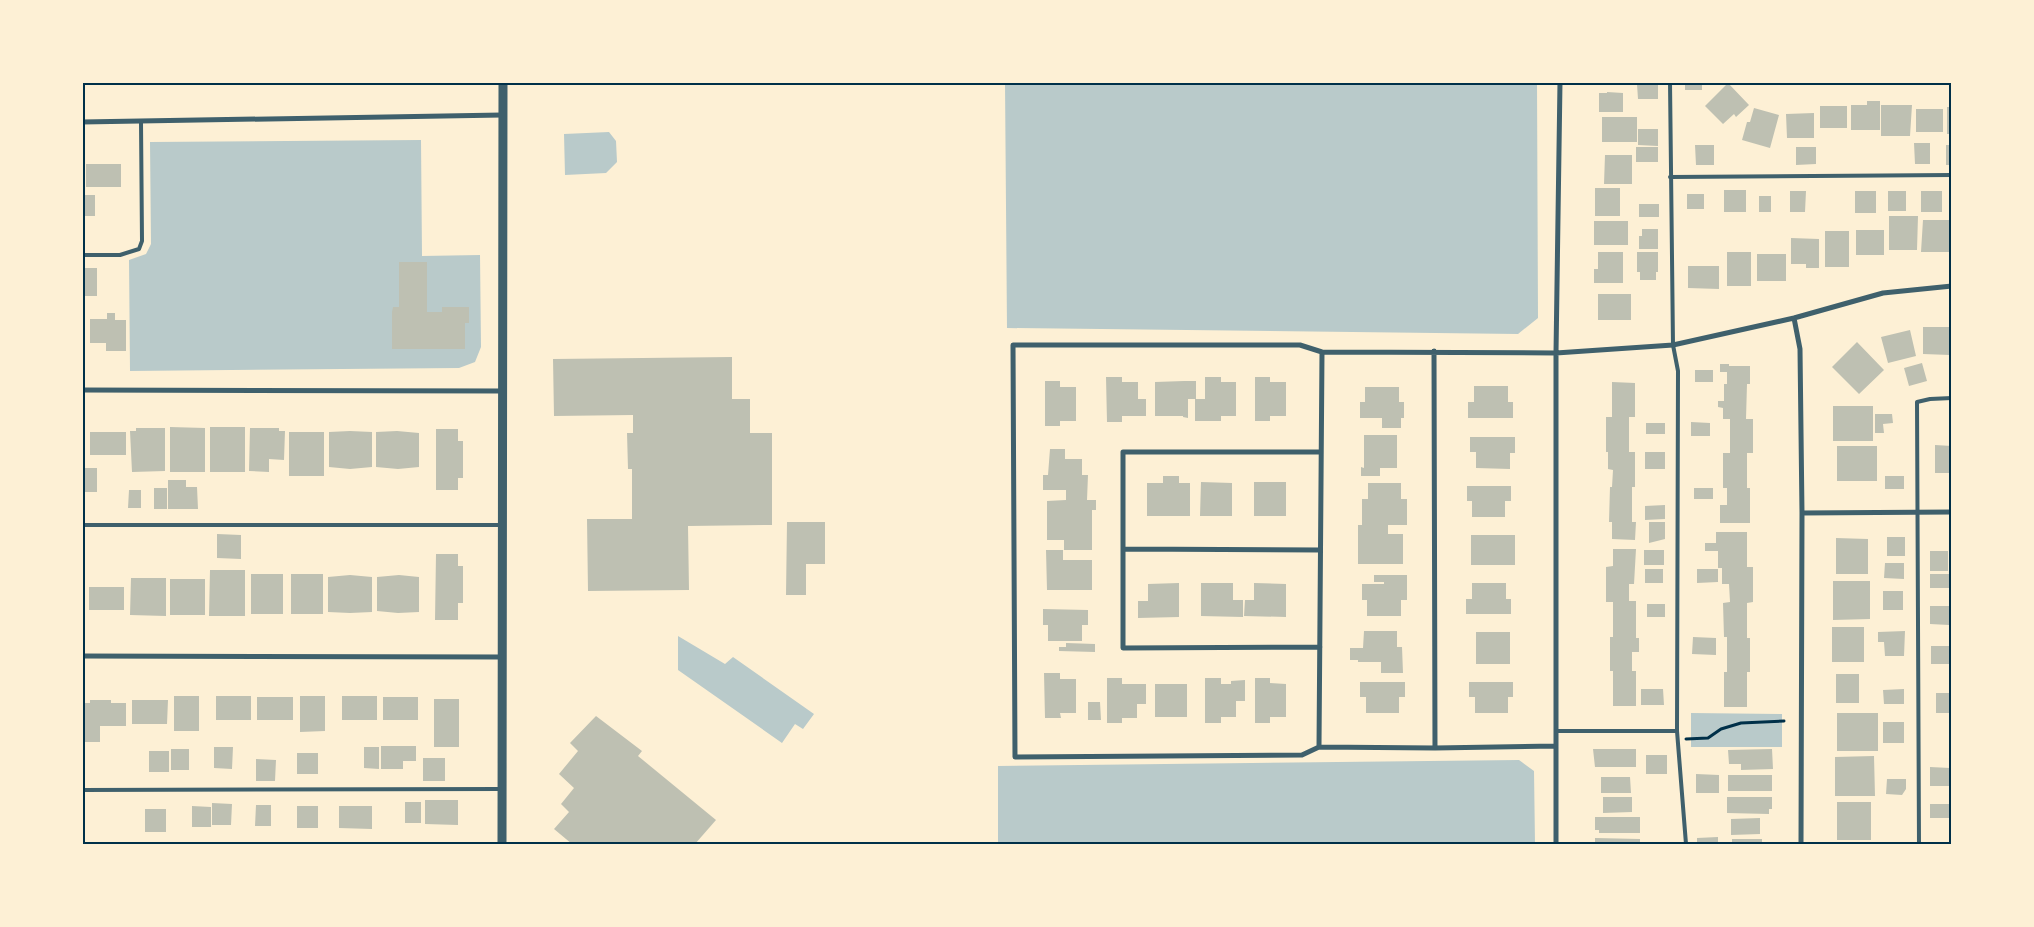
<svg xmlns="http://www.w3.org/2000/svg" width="2034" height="927" font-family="Signika,sans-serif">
	<rect width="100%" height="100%" fill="#fdf0d5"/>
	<path fill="#b9caca" d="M1005,83H1537L1538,318L1518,334L1007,328Z
		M609,132L616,141L617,162L606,173L565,175L564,134Z
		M421,140L422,256L480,255L481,347L475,362L459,368L130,371L129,260L146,254L151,244L150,142Z
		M678,636L725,664L733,657L814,714L803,729L795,724L782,743L678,670Z
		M1691,713L1782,714V747H1691Z
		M1519,760L1534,771L1535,844H998V766Z"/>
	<path fill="#bec0b2" d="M1685,82H1702V90H1685Z
		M1728,83L1749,105L1736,117L1734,114L1723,124L1705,106Z
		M1637,84H1658V99H1638Z
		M1607,92L1623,93V112H1599V93H1607Z
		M1867,101H1880V130H1851V105H1867Z
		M1881,105H1912L1910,136H1881Z
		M1820,106H1847V128H1820Z
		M1947,107H1952V134H1947Z
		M1754,108L1779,115L1770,148L1742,140L1747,122H1750Z
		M1916,109H1943V132H1916Z
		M1814,113V138H1787L1786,114Z
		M1602,117H1637V142H1602Z
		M1638,129H1658V146L1638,145Z
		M1914,143H1930V164H1915Z
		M1695,145H1714V165H1696Z
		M1946,145H1952V165H1946Z
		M1636,147H1658V162H1636Z
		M1796,147H1816V164L1796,165Z
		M1605,155H1632V184H1604Z
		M86,164H121V187H86Z
		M1595,188H1620V216H1595Z
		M1724,190H1746V212H1724Z
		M1790,191H1806L1805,212H1790Z
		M1855,191H1876V213H1855Z
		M1888,191H1906V211H1888Z
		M1921,191H1942V212H1921Z
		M1687,194H1704V209H1687Z
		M82,195H95V216H82Z
		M1759,196H1771V212H1759Z
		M1639,204H1659V217H1639Z
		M1889,216H1918L1917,250H1889Z
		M1923,220H1949V252H1921Z
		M1594,221H1628V245H1594Z
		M1642,229H1658V249H1639V236H1642Z
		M1856,230H1884V255H1856Z
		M1825,231H1849V267H1825Z
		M1791,238L1819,239V268H1806V264H1791Z
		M1598,252H1623V283H1594V269H1598Z
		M1637,252H1658V272H1656V280H1640V272H1637Z
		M1727,252H1751V286H1727Z
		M1757,254H1786V281H1757Z
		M399,262H427V312H442V307H469V323H465V349H392V312L393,307H399Z
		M1688,266H1719V289L1688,288Z
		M82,268H97V296H82Z
		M1598,294H1631V320H1598Z
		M107,313H115V320H126V351H106V343H90V319H107Z
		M1923,327H1950V355L1923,354Z
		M1910,330L1916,356L1888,363L1881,337Z
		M1857,342L1884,370L1859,394L1832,367Z
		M732,357V399H750V433H772V525L688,526L689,590L588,591L587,519H632V469H628L627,433H633V415L554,416L553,359Z
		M1922,363L1927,381L1909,386L1904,368Z
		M1720,364H1729V366H1750V384H1747L1746,419H1753V453H1747V488H1750V523H1720V505H1727V488H1723V453H1730V419H1723V408L1718,407V401H1724V384H1727V372H1720Z
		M1695,370H1713V382H1695Z
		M1106,377H1122V382H1138V399H1146V416H1122V422H1107Z
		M1205,377H1221V382H1236V416H1221V421H1195V399H1205Z
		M1255,377H1270V382H1286V416H1270V421H1255Z
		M1045,381H1060V387H1076V421H1060V426H1045Z
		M1184,381H1196V399H1188V418L1183,417V416H1155V382Z
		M1612,382L1635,383V417H1629V452H1635V487H1632V522H1636L1635,540L1612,539V522H1609L1610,487H1612L1613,470L1608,469V452H1606V417H1612Z
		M1474,386H1508V402H1513V418H1468V402H1474Z
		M1365,387H1399V402H1404V418H1401V428H1382V418H1360V402H1365Z
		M1833,406H1873V441H1833Z
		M1875,414H1892L1893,423L1883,424L1884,433H1875Z
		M1691,422L1710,423V436H1691Z
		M1646,423H1665V434H1646Z
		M170,427L205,428V472H170Z
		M210,427H245V472H210Z
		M136,428H165V471L132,472L130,431H136Z
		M250,428H279V431H285L284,460L269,459V472L249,471Z
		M436,429H458V441H463V478H458V490H436Z
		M350,431L372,432V467L350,469L329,467V432Z
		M397,431L419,433V467L398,469L376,467V432Z
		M90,432H126V455H90Z
		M289,432H324V476H289Z
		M1364,435H1397V468H1380V476H1361V467L1364,468Z
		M1470,437H1515V453H1510V469L1476,468V452H1470Z
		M1935,445L1952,446V473H1935Z
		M1837,446H1877V481H1837Z
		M1050,449H1065V459H1082V475H1088L1087,500H1096V510H1092V550H1064V540H1047V501L1066,500V490H1043V475H1048Z
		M1645,452H1665V469H1645Z
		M82,468H97V492H82Z
		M1163,476H1179V483H1190V516H1147V483H1163Z
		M1885,476H1904V489H1885Z
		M168,480H186V487H197L198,509H168Z
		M1201,482L1232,483V516H1200Z
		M1254,482H1286V516H1254Z
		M1368,483H1401V499H1407V525H1388V534H1403V564H1358V525H1362V499H1368Z
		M1467,486H1511V501H1505V517H1472V501H1467Z
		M154,488H167V509H154Z
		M1694,488H1713V499H1694Z
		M129,490H141V508H128Z
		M1665,505V519L1645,520V506Z
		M787,522H825V564H806V595H786Z
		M1649,522H1665V539L1649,543Z
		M1716,532H1747V567H1753V602L1747,603V638H1750V672H1747V707H1724V672H1727V637H1724L1723,603L1730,602L1729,584H1722V568H1718V551H1705V543H1716Z
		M217,534L241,535V559L217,558Z
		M1471,535H1515V565H1471Z
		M1887,537H1905V556H1887Z
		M1836,538L1868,539V574H1836Z
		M1613,549H1636L1634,584H1629V601H1636V638H1639V652H1632V671H1636V706H1613V671H1610V637H1613V602H1606V567L1613,566Z
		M1046,550H1063V560H1092V590H1047Z
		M1644,550H1664V565H1644Z
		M1930,551H1948V571H1930Z
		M436,554H458V566H463V603H458V620H435Z
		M1885,563H1904V579L1884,578Z
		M1645,569H1663V583H1645Z
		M1697,569H1718V582L1697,583Z
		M210,570H245V616H209Z
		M251,574H283V614H251Z
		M291,574H323V614H291Z
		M1930,574H1949L1950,588H1930Z
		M350,575L372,577V612L350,613L328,612V577Z
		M399,575L419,577V612L398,613L377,611V577Z
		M1374,575H1407V600H1401V616H1367V600H1362V584H1384V582H1374Z
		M131,578H166V616L130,615Z
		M170,579H205V615H170Z
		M1833,581H1870V619L1833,620Z
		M1179,583V617L1138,618V601H1148V584Z
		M1201,583H1233V600H1243V617L1201,616Z
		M1254,583L1286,584V617L1244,616L1245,600H1254Z
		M1472,583H1506V599H1511V614H1466V599H1472Z
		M89,587H124V610H89Z
		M1883,591H1903V610H1883Z
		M1647,604H1665V617H1647Z
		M1930,606H1949V625L1930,624Z
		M1043,609L1088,610V625H1082V641H1048V625H1043Z
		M1832,627H1864V662H1832Z
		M1364,631H1397V647H1402L1403,673H1381V662H1358V660H1350V648H1363Z
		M1905,631L1904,656H1885L1884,642H1878V632Z
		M1476,632H1510V664H1476Z
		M1693,637L1716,638V655L1692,654Z
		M1066,643L1095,644V652L1059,651V647H1066Z
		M1931,646H1949V664H1931Z
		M1044,673H1060V679H1076V713H1060L1061,718H1045Z
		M1836,674H1859V703H1836Z
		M1107,678H1122V684H1146V704H1137V718H1122V723H1107Z
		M1205,678H1221V684H1231V681L1245,680V701H1236V717H1221V723H1205Z
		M1255,678H1270V683L1286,684V717H1270V723H1255Z
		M1360,682H1405V697H1399V713H1366V697H1360Z
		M1469,682H1513V697H1508V713H1475V697H1469Z
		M1155,684H1187V717H1155Z
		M1641,689H1663L1664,705H1641Z
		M1904,689V704H1884L1883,690Z
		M1936,693H1952V713H1936Z
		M174,696H199V731H174Z
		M216,696H251V720H216Z
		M300,696H325V731L300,732Z
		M342,696H377V720H342Z
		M257,697H293V720H257Z
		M383,697H418V720H383Z
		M434,699H459V747H434Z
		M90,700H111V703H126V726H100V742H82V703H90Z
		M132,700H168L167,724H132Z
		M1088,702H1100L1101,720H1088Z
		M1837,713H1878V751H1837Z
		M596,716L642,751L638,756L716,820L695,844H572L554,829L569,812L561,804L574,788L559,774L578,751L570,743Z
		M1883,722H1904V743H1883Z
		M381,746H416V761H403V769H381Z
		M214,747H233L232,769L214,768Z
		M364,747H379V769L364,768Z
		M171,749H189V770H171Z
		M1593,749H1636V767H1595Z
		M1772,749L1773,769L1741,770V764H1729L1728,750Z
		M149,751H169V772H149Z
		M297,753H318V774H297Z
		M1646,755H1667V774H1646Z
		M1874,756L1875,796H1835V757Z
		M423,758H445V781H423Z
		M256,759L276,760L275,781H256Z
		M1930,767L1950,768V786H1930Z
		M1696,774L1719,775V793H1696Z
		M1728,775H1772V791H1728Z
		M1601,777H1630L1631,793H1601Z
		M1887,779H1906V789L1902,795L1886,794Z
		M1603,797H1632V812L1603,813Z
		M1727,797H1772V809H1769V814L1727,813Z
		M425,800H458V825L425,824Z
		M405,802H421V823H405Z
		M1837,802H1871V840H1837Z
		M212,803L232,804L231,825H212Z
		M1930,804H1951L1952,818H1930Z
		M256,805H271V826H255Z
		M192,806L211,807V827H192Z
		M297,806H318V828H297Z
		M339,806H372V829L339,828Z
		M145,809H166V832H145Z
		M1595,817H1640V833H1599V830H1595Z
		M1760,818V834L1731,835V819Z
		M1718,837V844H1697V838Z
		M1595,838L1640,839V844H1595Z
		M1732,839H1762V844H1732Z
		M224,843H252V844H224Z"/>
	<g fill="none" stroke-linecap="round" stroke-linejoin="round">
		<path stroke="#003049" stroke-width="3" d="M1686,739L1708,738L1721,729L1741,723L1784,721"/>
		<path stroke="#3f606c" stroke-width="4" d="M1670,82L1673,345L1678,371L1677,731L1686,844
			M1670,177L1952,175
			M82,255H120L139,249L142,241L141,122
			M82,525H503
			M1556,731H1677
			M82,790L503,789
			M1919,844L1917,402L1930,399L1952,398"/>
		<path stroke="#3f606c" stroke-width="5" d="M82,122L502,115
			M1794,318L1800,349L1802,513L1801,844
			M1434,351L1435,748
			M82,390L503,391
			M1802,513L1952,512
			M1123,549L1320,550
			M1320,647L1123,648V452H1321
			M82,656L503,657
			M1556,746L1435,748L1319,747L1302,755L1015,757L1013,345H1300L1322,352L1556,353L1673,345L1794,318L1883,293L1952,286
			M1319,747L1322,352
			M1556,844V353L1560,82"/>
		<path stroke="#3f606c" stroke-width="9" d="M502,844L503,82"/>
	</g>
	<rect width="2034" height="927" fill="none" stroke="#fdf0d5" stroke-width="168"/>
	<rect x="84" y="84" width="1866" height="759" fill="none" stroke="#003049" stroke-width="2"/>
</svg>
